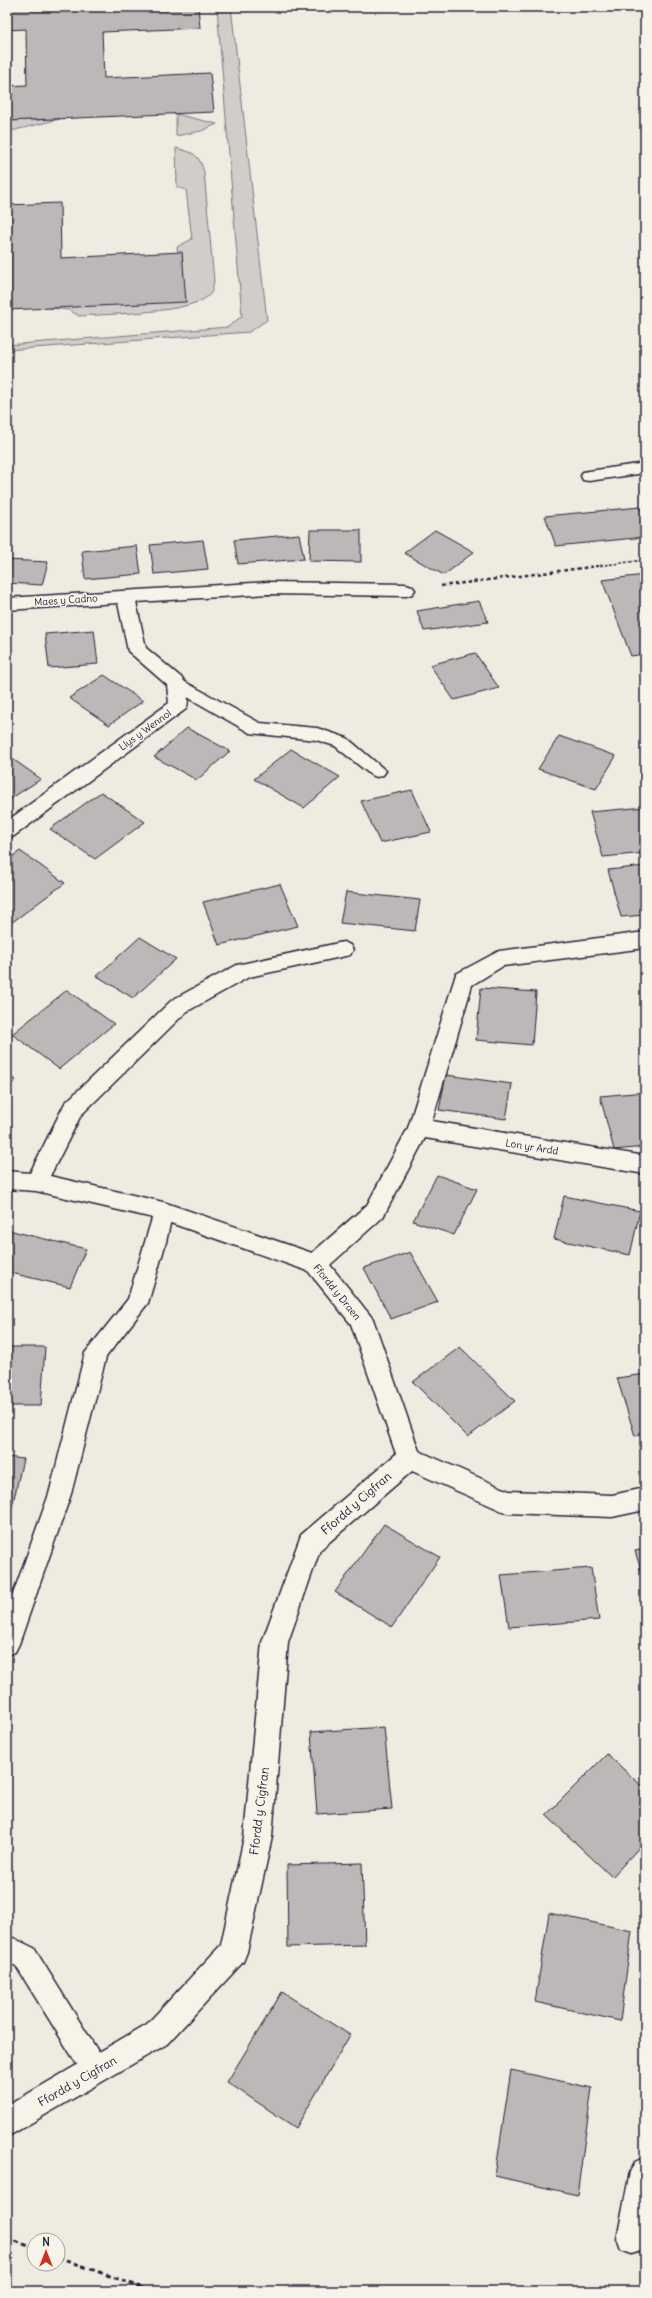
<svg xmlns="http://www.w3.org/2000/svg" width="652" height="2298" font-family="Delius,sans-serif">
	<rect width="100%" height="100%" fill="#eeebe1"/>
	<filter id="ink" filterUnits="userSpaceOnUse"><feTurbulence type="fractalNoise" baseFrequency=".025" numOctaves="2"/><feDisplacementMap in="SourceGraphic" scale="8" xChannelSelector="R" yChannelSelector="G"/><feConvolveMatrix kernelMatrix="1 2 1 2 8 2 1 2 1" color-interpolation-filters="sRGB"/></filter>
	<g filter="url(#ink)">
		<path fill="#d1cdc9" stroke="#7a7882" d="M217,7H231L267,320L249,332L7,350V345L228,327L242,316Z
			M176,114L217,124L201,131L176,136Z
			M60,119L7,132V121Z
			M176,148C194,153 199,154 204,172L214,281C213,284 213,290 211,293C197,314 104,314 79,316L69,310L15,305L183,297L177,247L192,239L186,190L177,187Z"/>
		<path fill="#bbb8b7" stroke="#22223b" d="M7,7H198L200,28L102,32L104,78L210,73L214,112L7,121V86L27,85L26,29L7,30Z
			M60,203L61,258L182,252L186,302L7,310V205Z
			M640,507L645,518V537L556,546L545,516Z
			M310,530H361V562L309,561Z
			M435,530L474,552L444,575L404,553Z
			M299,534L304,559L238,564L234,540Z
			M203,540L208,569L154,574L150,545Z
			M137,546L141,574L85,579L82,551Z
			M7,560L48,562L42,585L7,583Z
			M645,575V654L631,656L602,580Z
			M479,601L488,622L424,631L417,611Z
			M94,630L98,664L49,668L45,634Z
			M475,653L499,688L454,700L430,665Z
			M104,675L143,701L109,725L69,698Z
			M187,728L230,751L197,780L154,757Z
			M559,736L616,756L596,789L538,769Z
			M291,749L340,777L304,808L254,779Z
			M7,755L41,779L7,801Z
			M412,790L431,832L380,843L361,801Z
			M101,792L145,822L95,859L50,829Z
			M645,807V853L603,857L590,812Z
			M20,851L65,883L11,923L7,919V860Z
			M645,866V915L621,917L608,870Z
			M280,884L298,926L219,945L203,902Z
			M346,892L420,900L415,931L340,923Z
			M140,937L176,959L133,998L97,976Z
			M481,988L536,992L532,1045L476,1040Z
			M67,990L114,1024L59,1069L12,1034Z
			M7,1074L16,1080L7,1088Z
			M446,1075L512,1084L506,1119L439,1110Z
			M645,1092V1147L614,1150L600,1096Z
			M437,1175L477,1189L454,1235L413,1221Z
			M564,1196L640,1211L630,1255L554,1239Z
			M8,1230L86,1249L70,1287L7,1272Z
			M410,1252L438,1302L391,1319L364,1268Z
			M7,1347H45L41,1406H7Z
			M460,1347L515,1401L468,1437L413,1382Z
			M645,1374V1434L635,1436L617,1378Z
			M7,1457L23,1459L8,1525H7Z
			M384,1524L440,1557L392,1627L335,1592Z
			M645,1549V1582L635,1551Z
			M591,1568L599,1620L509,1627L501,1575Z
			M384,1727L392,1809L317,1814L311,1732Z
			M607,1754L645,1789V1841L612,1877L546,1815Z
			M362,1863L365,1945L288,1947L287,1865Z
			M549,1913L632,1931L620,2021L535,2002Z
			M282,1992L350,2035L296,2128L227,2082Z
			M511,2070L592,2088L577,2195L495,2176Z"/>
		<g fill="none" stroke-linecap="round" stroke-linejoin="round">
			<defs>
				<path id="lane" d="M176,677L260,723L317,728L347,738L386,771L383,775L377,777L371,775L335,746L316,740L250,733L170,687L168,683L170,679Z
					M163,1203L170,1205L173,1211L166,1242L148,1303L106,1357L71,1494L19,1644L15,1652L7,1655V1611L49,1494L85,1353L128,1299L156,1205Z
					M7,1935L34,1948L104,2061L108,2070L104,2079L95,2083L86,2079L16,1966L7,1962Z"/>
				<path id="street" d="M645,463V473L589,481L583,480L581,476L583,472L589,471Z
					M268,582L406,584L412,586L415,590L412,594L406,596L268,594L136,602L146,648L183,679C187,686 190,702 186,709L14,836L7,838V821L169,703L167,685L128,651L118,603L7,610V598Z
					M645,932V948L503,966L472,985L432,1121L645,1156V1174L425,1138L383,1217L330,1265L373,1319L419,1451L509,1491L612,1495L645,1488V1510L612,1517L507,1513L412,1471L320,1550L288,1642L272,1837L247,1952L243,1962L167,2044L7,2137V2106L147,2024L221,1945L244,1837L262,1642L301,1535L396,1454L351,1324L308,1271L162,1220L36,1191L7,1189V1171L30,1173L65,1103L172,1000L237,965L343,942L350,945L353,950L350,955L249,977L186,1012L81,1115L50,1176L163,1202L312,1253L367,1205L408,1128L456,974L499,951Z
					M645,2157V2244L643,2250L632,2254L621,2250L617,2239L630,2172L635,2162Z"/>
			</defs>
			<use href="#lane" stroke="#22223b" stroke-width="3"/>
			<use href="#street" stroke="#22223b" stroke-width="3"/>
			<path stroke="#22223b" stroke-width="1.5" stroke-dasharray="3 2" stroke-linecap="butt" d="M590,567L645,560"/>
			<path stroke="#22223b" stroke-width="2.5" stroke-dasharray="3.5 3" stroke-linecap="butt" d="M441,586L598,566"/>
			<path stroke="#22223b" stroke-width="3" stroke-dasharray="5 3.5" stroke-linecap="butt" d="M7,2238L34,2248
				M58,2257L151,2291"/>
			<use href="#lane" fill="#f7f3e8" fill-rule="evenodd"/>
			<use href="#street" fill="#f7f3e8" fill-rule="evenodd"/>
		</g>
	</g>
	<g text-anchor="middle" dominant-baseline="central" stroke-width="3.5" stroke-linejoin="round" paint-order="stroke">
		<g font-size="10" fill="#22223b" stroke="#f7f3e8">
			<text transform="translate(66 600) rotate(-4)">Maes y Cadno</text>
			<text transform="translate(145 730) rotate(-36)">Llys y Wennol</text>
			<text transform="translate(532 1147) rotate(9)">Lon yr Ardd</text>
			<text transform="translate(337 1292) rotate(51)">Ffordd y Draen</text>
		</g>
		<g font-size="12" fill="#22223b" stroke="#f7f3e8">
			<text transform="translate(356 1503) rotate(-41)">Ffordd y Cigfran</text>
			<text transform="translate(259 1811) rotate(-83)">Ffordd y Cigfran</text>
			<text transform="translate(77 2081) rotate(-30)">Ffordd y Cigfran</text>
		</g>
	</g>
	<rect width="652" height="2298" fill="none" stroke="#f7f3e8" stroke-width="24"/>
	<rect x="12" y="12" width="628" height="2274" fill="none" stroke="#22223b" stroke-width="1.5" filter="url(#ink)"/>
	<g transform="translate(46 2252)"><circle r="19" fill="#f7f3e8" stroke="#a29fa3"/>
	<path d="M0-3L7 15L0 10L-7 15Z" fill="#c8321e"/>
	<text y="-6" font-size="11" font-weight="bold" text-anchor="middle" fill="#22223b">N</text>
	</g>
</svg>
